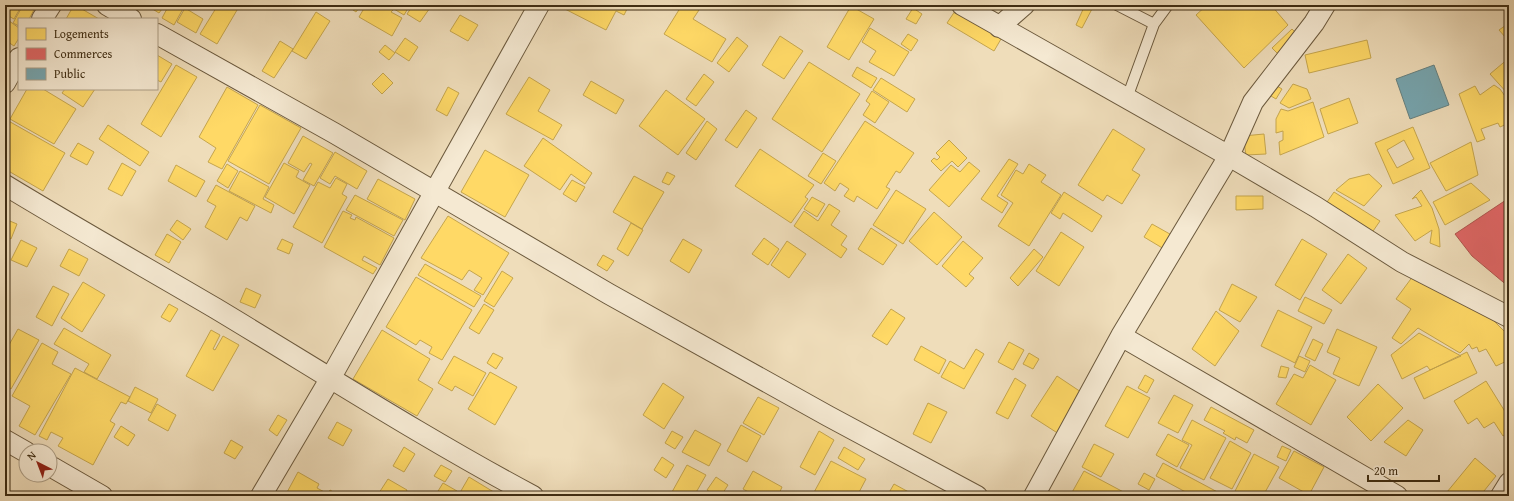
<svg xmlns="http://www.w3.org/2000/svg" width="1514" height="501" font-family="'Gentium Book Plus',serif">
	<rect width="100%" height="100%" fill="#efddba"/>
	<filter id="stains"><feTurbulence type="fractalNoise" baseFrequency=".005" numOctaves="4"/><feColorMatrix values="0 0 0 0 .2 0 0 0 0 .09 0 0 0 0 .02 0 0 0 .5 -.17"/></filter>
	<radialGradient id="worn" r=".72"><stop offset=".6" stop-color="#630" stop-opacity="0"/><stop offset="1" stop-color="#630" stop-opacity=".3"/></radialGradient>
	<path fill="#ffd966" stroke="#c5a54d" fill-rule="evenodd" d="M5,5H22L14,19L5,14Z
		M23,5H31L35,8L29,19H19V26L13,23Z
		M74,5H75L99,19H66Z
		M146,5H165L159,13Z
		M169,5H185L174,25L162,18Z
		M218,5H240L217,44L200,34Z
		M346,5H361L356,12Z
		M366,5H410L404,15L394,9L391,12L402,18L392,36L359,17Z
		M413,5H432L420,22L407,14Z
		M565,5H629L624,15L616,11L606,30L563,8Z
		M682,5H698L701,7L693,19L726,39L712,62L664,34Z
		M1085,5L1093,7L1082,28L1076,25Z
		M1207,5H1271L1288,25L1244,68L1196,15Z
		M851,6L874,19L849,60L827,47Z
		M185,8L203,19L196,33L177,22Z
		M913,8L922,14L916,24L906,19Z
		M955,11L1001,39L994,51L947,23Z
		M316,12L330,21L306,59L292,51Z
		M460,15L478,25L468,41L450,31Z
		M5,18L19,28V38L14,46L5,40Z
		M1509,23V36L1506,38L1499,30Z
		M870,28L909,52L894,76L869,62L876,51L862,42Z
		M1292,29L1301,38L1281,57L1272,48Z
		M908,34L918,40L911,51L901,44Z
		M780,36L803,51L784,79L762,65Z
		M737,37L748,46L729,72L717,63Z
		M405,38L418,47L409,61L395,52Z
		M1367,40L1371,58L1309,73L1305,55Z
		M280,41L293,49L274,78L262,71Z
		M385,45L395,53L389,60L379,52Z
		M157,55L172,64L161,82L157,80Z
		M1509,58V93L1508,94L1490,74Z
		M809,62L860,94L822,152L772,119Z
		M176,65L197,77L161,137L141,124Z
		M857,67L877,78L871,88L852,76Z
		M383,73L393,83L382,94L372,84Z
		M704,74L714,82L696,106L686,99Z
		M529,77L550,90L538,111L562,125L553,140L506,114Z
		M881,78L915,99L907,112L873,90Z
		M591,81L624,100L616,114L583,95Z
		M1272,83L1282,89L1276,99L1266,93Z
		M1293,84L1307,89L1311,99L1289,108L1280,103Z
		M1494,85L1500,89L1509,102V123L1500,127L1498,123L1481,129L1485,139L1477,142L1459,94L1475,86L1480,95Z
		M227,87L258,105L222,169L208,162L216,148L199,137Z
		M448,87L459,93L447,116L436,110Z
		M27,89H43L76,109L54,144L10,119Z
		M65,89H95L83,107L62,93Z
		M666,90L705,119L678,155L639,126Z
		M872,91L889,102L875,123L863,115L870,104L866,101Z
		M1349,98L1358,123L1328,134L1320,109Z
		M1313,102L1324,137L1280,155L1279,142L1283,140V131L1276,133V119L1281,109L1288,111Z
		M260,105L301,128L269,184L228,161Z
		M746,110L757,118L737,148L725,140Z
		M5,119L65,153L43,191L5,169Z
		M707,121L717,129L696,160L686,153Z
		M865,121L914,153L900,173L896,171L886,187L890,189L877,209L857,196L854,202L844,196L849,189L840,183L835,191L824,183Z
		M108,125L149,152L140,166L99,139Z
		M1413,127L1430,168L1393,184L1375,143ZM1404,140L1414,159L1397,168L1387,150Z
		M1113,129L1145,149L1132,170L1140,175L1122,204L1107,195L1103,201L1078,185Z
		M1264,134L1266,154L1246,155L1243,136Z
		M303,136L333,153L314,186L303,180L312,164L310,163L304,172L288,163Z
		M543,138L592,173L585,184L571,174L560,190L524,166Z
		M949,140L967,158L958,167L952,161L941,171L931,161L934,158L937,160L940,157L936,153Z
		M1471,142L1478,175L1446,191L1430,163Z
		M78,143L94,152L87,165L70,156Z
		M760,149L814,185L805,197L808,199L791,223L735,186Z
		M485,150L529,175L505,217L461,192Z
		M335,152L367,171L357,189L335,176L330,184L320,178Z
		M823,153L836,161L821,184L808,176Z
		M1009,159L1018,164L997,196L1008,203L1002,213L981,199Z
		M969,162L980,171L949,207L929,190L951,165L960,172Z
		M122,163L136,171L122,196L108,189Z
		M284,163L299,171L296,177L310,185L294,214L265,197Z
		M227,164L238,171L228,188L217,181Z
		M1029,164L1046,175L1041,182L1061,195L1029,246L998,226L1013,203L1001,195L1016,170L1023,174Z
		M176,165L205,181L196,197L168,181Z
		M240,171L269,187L263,199L274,205L271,213L229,191Z
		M667,172L675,176L669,185L662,182Z
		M1369,174L1382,186L1364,206L1336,190L1349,179Z
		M634,176L664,192L642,229L613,212Z
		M336,178L347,184L342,194L347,197L322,243L293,227L318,182L330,188Z
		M378,179L415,199L405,220L367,199Z
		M572,180L585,187L576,202L563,194Z
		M1471,183L1490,200L1445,225L1433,202Z
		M216,185L255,206L247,221L240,217L227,240L205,227L216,206L207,201Z
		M896,190L926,209L903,244L873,225Z
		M1421,190L1432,208L1439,229L1440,247L1430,243L1432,230L1415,241L1395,215L1422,206L1416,197L1412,199Z
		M1064,192L1102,216L1092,232L1063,213L1060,219L1051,213Z
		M1334,192L1380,221L1371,234L1325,205Z
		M355,195L403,220L394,236L346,210Z
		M1236,196H1263V209L1236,210Z
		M812,197L825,204L817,217L804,209Z
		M829,204L840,211L831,225L847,236L841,245L847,249L841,258L794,226L804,211L818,221Z
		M343,211L352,215L350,218L355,220L356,217L394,238L380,265L364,256L362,260L377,268L373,274L324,247Z
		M934,212L962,237L937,265L909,241Z
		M448,216L509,253L483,295L474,290L482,278L469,270L462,280L421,258Z
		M5,219L17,224L11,239L5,236Z
		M177,220L191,229L183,240L170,230Z
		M631,223L643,230L628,256L617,249Z
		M1152,224L1177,238L1169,252L1144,237Z
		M871,228L897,245L883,265L858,249Z
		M1061,232L1084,247L1059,286L1036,271Z
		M167,234L181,242L169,263L155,255Z
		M764,238L779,249L768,265L752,254Z
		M282,239L293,244L289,254L277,249Z
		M683,239L702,250L689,273L670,261Z
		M1302,239L1327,254L1300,300L1275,285Z
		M21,240L37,248L27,267L11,260Z
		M787,241L806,254L789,278L771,265Z
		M963,241L983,258L969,274L974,278L966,287L942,266Z
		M69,249L88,259L79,276L60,266Z
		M1034,249L1043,257L1018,286L1010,278Z
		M1348,254L1367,268L1341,304L1322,290Z
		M603,255L614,261L607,271L597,265Z
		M425,264L481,296L474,307L418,275Z
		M502,271L513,278L494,307L484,301Z
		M1416,272L1488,315L1509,336V360L1496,366L1486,349L1479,352L1477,347L1472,349L1469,344L1460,353L1418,328L1401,344L1392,338L1411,309L1396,299Z
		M416,277L472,310L442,360L429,353L432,347L420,340L416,345L386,327Z
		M83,282L105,295L82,332L61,318Z
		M1232,284L1257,297L1240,322L1219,310Z
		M53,286L69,294L52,326L36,317Z
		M246,288L261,295L255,308L240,302Z
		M1305,297L1332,310L1324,324L1298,311Z
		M169,304L178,309L170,322L161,317Z
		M484,304L494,310L479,334L469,328Z
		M891,309L905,318L887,345L872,336Z
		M1278,310L1312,327L1295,363L1261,346Z
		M1216,311L1239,331L1215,366L1192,349Z
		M64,328L111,355L97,379L84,372L89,364L54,344Z
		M18,329L39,340L11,389L5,386V352Z
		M1337,329L1377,347L1359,386L1333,374L1340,358L1327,352Z
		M211,330L220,335L213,349L215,350L223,336L239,345L213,391L186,376Z
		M382,330L430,359L418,380L433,389L417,416L353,379Z
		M1419,333L1461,356L1430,370L1427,366L1402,379L1391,355Z
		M1313,339L1323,344L1315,361L1305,356Z
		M1009,342L1024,350L1013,370L998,362Z
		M42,343L58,352L52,364L71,374L35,435L19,426L30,406L12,396Z
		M921,346L946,360L939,374L914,360Z
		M976,349L984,354L964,389L941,377L950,361L964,369Z
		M1467,352L1477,373L1424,399L1414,378Z
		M493,353L503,358L496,369L487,363Z
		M1029,353L1039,359L1033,369L1023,364Z
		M454,356L486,373L473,396L455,386L452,391L438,383Z
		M1299,356L1310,361L1305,372L1294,367Z
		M1310,365L1336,380L1311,425L1276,404L1294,374L1303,378Z
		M1281,366L1289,368L1286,378L1278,377Z
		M75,368L130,397L126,404L121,402L110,421L115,424L93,465L58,446L63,438L51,432L47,440L39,436Z
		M490,372L517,387L495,425L468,409Z
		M1145,375L1154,380L1147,393L1138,388Z
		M1057,376L1084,394L1059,434L1031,416Z
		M1015,378L1026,385L1008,419L996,413Z
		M1486,381L1509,418V432L1503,436L1494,422L1484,428L1477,418L1468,424L1454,401Z
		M663,383L684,397L664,429L643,415Z
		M1378,384L1403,408L1371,441L1347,417Z
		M1127,386L1150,398L1128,438L1105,426Z
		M135,387L158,399L151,413L128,401Z
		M1174,395L1193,405L1178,433L1158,423Z
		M758,397L779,408L764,435L743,423Z
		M928,403L947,412L931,443L913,434Z
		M157,404L176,415L168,431L148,420Z
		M1211,407L1254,430L1247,443L1236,437L1235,440L1223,433L1225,431L1204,420Z
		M278,415L287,420L277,436L269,430Z
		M1192,420L1226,438L1204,480L1180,468L1192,445L1182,440Z
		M1408,420L1423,430L1406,456L1384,442Z
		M337,422L352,430L343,446L328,438Z
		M741,425L761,436L747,462L727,451Z
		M121,426L135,435L128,446L114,437Z
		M695,430L721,444L709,466L682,452Z
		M672,431L683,437L675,449L665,443Z
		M819,431L834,440L815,475L800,467Z
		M1168,434L1189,445L1177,467L1156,455Z
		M231,440L243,447L235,459L224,453Z
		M1230,441L1251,453L1232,489L1210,478Z
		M1094,444L1114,454L1101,477L1082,467Z
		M1282,446L1291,450L1286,461L1277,457Z
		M404,447L415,454L404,472L393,466Z
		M844,447L865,459L858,470L838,458Z
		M1294,451L1324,467L1309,495L1279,478Z
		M1254,454L1279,467L1263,496H1235L1233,495Z
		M662,457L674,465L666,478L654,470Z
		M1475,458L1496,476L1480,496H1452L1447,492Z
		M831,461L866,479L857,496H812Z
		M1163,463L1225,496H1193L1156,476Z
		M441,465L452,471L445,482L434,476Z
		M687,465L706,475L694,496H680L672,492Z
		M753,471L782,487L778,496H756L743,489Z
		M1084,471L1131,496H1070Z
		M298,472L319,484L317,488L328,494L330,490L340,496H285Z
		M1144,473L1155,479L1149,490L1138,484Z
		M469,477L497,494L496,496H458Z
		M716,477L728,485L721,496H716L707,490Z
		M388,479L407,490L404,496H377Z
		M443,483L457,491L454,496H435Z
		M894,484L916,496H887Z"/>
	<path fill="#e06666" stroke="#b0554d" d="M1509,198V287L1472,256L1455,234Z"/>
	<path fill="#76a5af" stroke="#668180" d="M1434,65L1449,105L1410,119L1396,79Z"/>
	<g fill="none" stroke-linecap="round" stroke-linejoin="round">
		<defs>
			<path id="lane" d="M1117,5L1154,24
				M1127,98L1154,24L1168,5"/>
			<path id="street" d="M107,5L131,19
				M962,5L1229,156L1316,207L1402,262L1509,317
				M42,19L51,5
				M999,27L1024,5
				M157,34L334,133L609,294L828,416L977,496
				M5,83L19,58
				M5,185C74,227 145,267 215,308C320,371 424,438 533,496
				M1121,336L1397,496
				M5,440L26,452
				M50,466L102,496
				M261,496L330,379L539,5
				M1034,496L1121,336L1229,156L1253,102L1314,23L1325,5
				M1501,496L1509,483"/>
		</defs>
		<use href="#lane" stroke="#6b593d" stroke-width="12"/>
		<use href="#street" stroke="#6b593d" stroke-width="22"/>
		<use href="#lane" stroke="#f5e9d2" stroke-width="10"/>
		<use href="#street" stroke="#f5e9d2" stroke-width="20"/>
	</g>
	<rect width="1514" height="501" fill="none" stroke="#efddba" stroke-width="20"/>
	<rect x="6" y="6" width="1502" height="489" fill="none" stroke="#3f2d13" stroke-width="2"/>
	<rect x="10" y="10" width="1494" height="481" fill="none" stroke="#3f2d13"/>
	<rect x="18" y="18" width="140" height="72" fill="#f5e9d2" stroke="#ac9e86"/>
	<rect x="26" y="28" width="20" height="12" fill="#ffd966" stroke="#ac9e86"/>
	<text x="54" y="38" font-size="12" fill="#3f2d13">Logements</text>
	<rect x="26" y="48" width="20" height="12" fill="#e06666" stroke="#ac9e86"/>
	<text x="54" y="58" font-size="12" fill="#3f2d13">Commerces</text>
	<rect x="26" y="68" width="20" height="12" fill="#76a5af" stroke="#ac9e86"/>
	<text x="54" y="78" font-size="12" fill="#3f2d13">Public</text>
	<g transform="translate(38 463) rotate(318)"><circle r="19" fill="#f5e9d2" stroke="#ac9e86"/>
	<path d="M0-3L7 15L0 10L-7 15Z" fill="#8f2418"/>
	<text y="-6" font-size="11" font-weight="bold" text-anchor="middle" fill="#3f2d13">N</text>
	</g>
	<path d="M1368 475v6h71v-6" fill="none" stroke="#3f2d13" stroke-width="2"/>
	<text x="1374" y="475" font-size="12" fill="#3f2d13" stroke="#f5e9d2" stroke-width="3" paint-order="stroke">20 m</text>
	<rect width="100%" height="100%" filter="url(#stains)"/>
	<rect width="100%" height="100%" fill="url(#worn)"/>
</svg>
